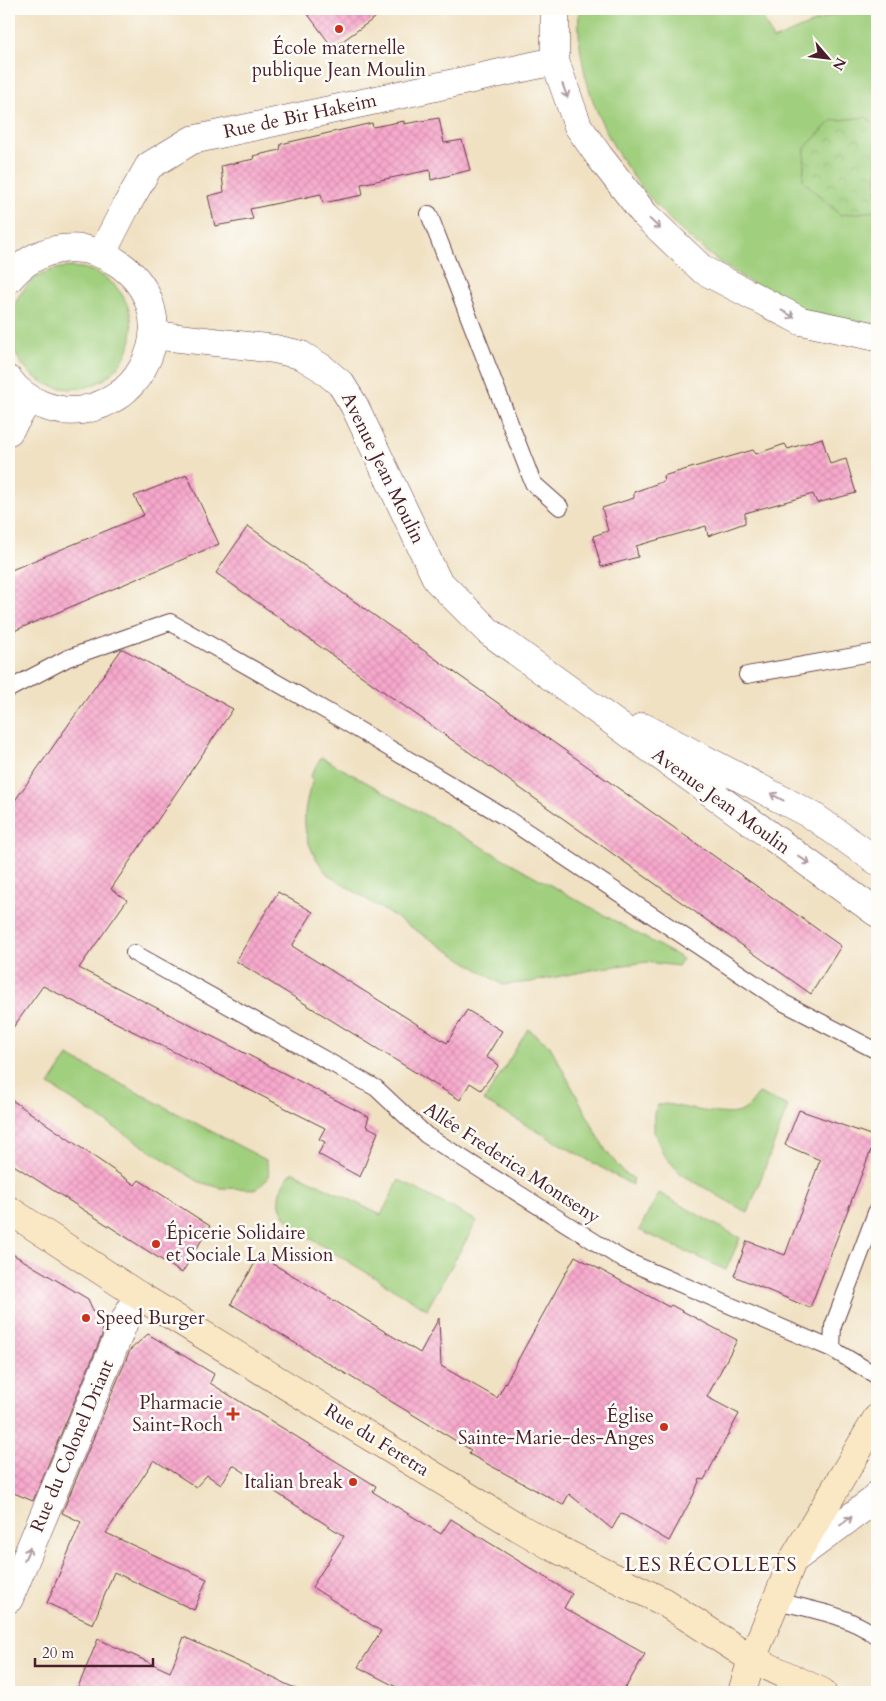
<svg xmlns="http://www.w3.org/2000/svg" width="886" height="1701" font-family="Cardo,serif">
	<defs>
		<pattern id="park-crowns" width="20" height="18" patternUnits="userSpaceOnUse" patternTransform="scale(1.25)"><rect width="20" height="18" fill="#a0cf7e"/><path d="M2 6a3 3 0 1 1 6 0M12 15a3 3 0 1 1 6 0" fill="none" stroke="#8bb16d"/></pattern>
		<pattern id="building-cross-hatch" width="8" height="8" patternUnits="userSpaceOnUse" patternTransform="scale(1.25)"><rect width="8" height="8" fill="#f7a8cc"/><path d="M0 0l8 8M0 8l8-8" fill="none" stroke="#d590af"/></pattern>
	</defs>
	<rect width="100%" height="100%" fill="#fdfcf7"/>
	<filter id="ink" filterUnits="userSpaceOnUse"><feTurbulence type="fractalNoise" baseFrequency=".02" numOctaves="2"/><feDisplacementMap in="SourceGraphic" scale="10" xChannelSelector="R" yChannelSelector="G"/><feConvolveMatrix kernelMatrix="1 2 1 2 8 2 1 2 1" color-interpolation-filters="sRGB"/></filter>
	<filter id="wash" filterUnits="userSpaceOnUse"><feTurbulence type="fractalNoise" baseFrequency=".0096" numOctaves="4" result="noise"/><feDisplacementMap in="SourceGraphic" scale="20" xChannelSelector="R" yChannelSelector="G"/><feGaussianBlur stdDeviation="1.12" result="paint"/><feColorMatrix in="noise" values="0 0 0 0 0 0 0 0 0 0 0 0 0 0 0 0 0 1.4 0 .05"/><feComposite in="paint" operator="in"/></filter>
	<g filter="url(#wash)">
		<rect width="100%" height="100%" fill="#f0e1c3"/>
		<path fill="#a0cf7e" stroke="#757754" d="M579,9H759L773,40L846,9H877V325C853,320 826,317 803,310C789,305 776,296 763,289C662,235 573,127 579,9Z
			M10 328a61 61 0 1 1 122 0a61 61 0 1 1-122 0Z
			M321,757L683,959L678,966L646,962L602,968L531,982L503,985L328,875C302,843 299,818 313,780L310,777Z
			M528,1029L550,1046L606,1151L623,1172L634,1179L632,1185L484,1101Z
			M68,1056L266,1160C271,1176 269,1178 257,1189L221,1188L199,1182L49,1085Z
			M759,1093L788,1106L748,1213L681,1174L663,1154L654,1132V1113L658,1105L666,1104C682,1107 722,1116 736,1113C747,1111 754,1101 759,1093Z
			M294,1172L381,1215L399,1180L477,1221L427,1309L301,1233C286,1220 271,1203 284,1183C287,1178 288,1175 294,1172Z
			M659,1193L740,1238L726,1270L639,1230Z"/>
		<path fill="url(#park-crowns)" stroke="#757754" d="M866,117L877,127V209L876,211L840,215L803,181L805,148L831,121Z"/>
		<g id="blocks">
			<path fill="url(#building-cross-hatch)" d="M304,9H387L333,48Z
				M439,118L444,143L462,140L470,170L431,180L430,170L361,184L363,195L323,203L321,194L250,209L253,219L215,226L208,196L224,192L221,166L254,159L253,156L280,150L281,144L372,123L373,127L404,121V124Z
				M822,438L830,464L846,459L856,493L817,503L813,494L745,513V523L708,536L706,526L636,546L638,557L601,567L593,536L608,531L602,508L634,498V492L664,481L663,476L753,450L756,454L785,444L788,449Z
				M187,475L219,544L9,633V571L144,515L134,496Z
				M248,526L841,946L811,994L216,573Z
				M123,649L233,709L111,889L127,900L79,968L369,1117L366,1126L378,1132L360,1177L318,1154L325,1142L319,1139L325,1128L43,986L9,1033V809L121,650Z
				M278,892L313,912L292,946L447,1043L467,1010L502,1031L486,1057L499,1065L481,1090L470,1083L460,1100L236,961Z
				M9,1098L135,1185L139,1180L210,1226L182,1273L9,1162Z
				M799,1110L876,1137L810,1308L734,1276L747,1241L785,1255L820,1160L785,1145Z
				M9,1252L88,1299L103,1333L33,1501L9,1491Z
				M259,1256L299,1279L420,1353L439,1318L441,1366L497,1398L575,1256L669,1307L671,1305L737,1340L707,1397L739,1414L704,1480L700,1479L693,1496L669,1541L621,1513L612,1529L569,1494L563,1505L469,1454L471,1450L231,1304Z
				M148,1334L214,1374L210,1383L376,1486L373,1492L441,1534L451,1519L572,1594L564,1608L645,1654L623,1692H406L358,1667L381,1631L312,1587L344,1536L233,1465L221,1485L207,1475L196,1487L154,1460L106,1533L207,1579L194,1610L114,1572L93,1624L47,1603L81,1522L62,1513L130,1350Z
				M184,1637L230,1658L303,1692H76L98,1639L170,1672Z"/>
		</g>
	</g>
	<g filter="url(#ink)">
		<use href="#blocks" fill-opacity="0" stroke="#633c42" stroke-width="1"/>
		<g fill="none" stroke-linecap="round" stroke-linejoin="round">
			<defs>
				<path id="lane" d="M429,214L533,483L560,507
					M747,675L877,652
					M9,689L68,658L170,622L337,717L503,816L784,1003L877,1051
					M134,953L376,1088L426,1135L622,1259L832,1349
					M877,1210L833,1326L832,1349L877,1376
					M776,1601C814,1610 844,1614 877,1636"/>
				<path id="street" d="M555,9V61L578,126L599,156L645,215L703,270L801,321L877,337
					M102,253L124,210L149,166L192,140L555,61
					M9,279C74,202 191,284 142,369C129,392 108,405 82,410C56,414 25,402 9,380
					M153,335L275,349L301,355L322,368L341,384L354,405L437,580L488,631L877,913
					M9,431L29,399
					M643,727L813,816L877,861
					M793,1560L874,1500L877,1495
					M9,1599L125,1320L138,1295"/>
				<path id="secondary" d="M9,1210L138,1295L518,1527L551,1546L664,1602L752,1659L822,1692
					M742,1692L752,1659L793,1560L877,1418"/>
			</defs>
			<use href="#lane" stroke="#633c42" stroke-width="18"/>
			<use href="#street" stroke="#633c42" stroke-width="29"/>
			<use href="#secondary" stroke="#633c42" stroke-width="29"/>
			<use href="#lane" stroke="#fff" stroke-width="16"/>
			<use href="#street" stroke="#fff" stroke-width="28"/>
			<use href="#secondary" stroke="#fae7c3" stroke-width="28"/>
		</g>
		<defs><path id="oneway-shaft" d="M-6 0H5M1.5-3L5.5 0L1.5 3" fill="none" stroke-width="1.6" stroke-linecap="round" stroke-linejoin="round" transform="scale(1.25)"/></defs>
		<g stroke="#ae9aa0">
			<use href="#oneway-shaft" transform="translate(565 91) rotate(70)"/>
			<use href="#oneway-shaft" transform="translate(655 224) rotate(43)"/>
			<use href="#oneway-shaft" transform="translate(788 314) rotate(28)"/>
			<use href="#oneway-shaft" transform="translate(777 797) rotate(-152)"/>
			<use href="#oneway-shaft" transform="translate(804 860) rotate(36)"/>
			<use href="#oneway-shaft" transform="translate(846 1521) rotate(-37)"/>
			<use href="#oneway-shaft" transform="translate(27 1554) rotate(-67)"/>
		</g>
	</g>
	<g fill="#c8321e" stroke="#fdfcf7" stroke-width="2">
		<circle cx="339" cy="29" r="5"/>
		<circle cx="156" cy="1244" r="5"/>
		<circle cx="86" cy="1318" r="5"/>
		<path d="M230.5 1406.5h5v5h5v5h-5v5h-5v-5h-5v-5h5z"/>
		<circle cx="664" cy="1427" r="5"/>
		<circle cx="353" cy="1482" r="5"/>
	</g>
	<g text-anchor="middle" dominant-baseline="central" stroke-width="5" stroke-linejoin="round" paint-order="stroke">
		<g font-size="19" fill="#4a1f2b" stroke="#fdfcf7" text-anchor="end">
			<text x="339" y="48" text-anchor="middle">École maternelle<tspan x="339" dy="22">publique Jean Moulin</tspan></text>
			<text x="166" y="1233" text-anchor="start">Épicerie Solidaire<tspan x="166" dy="22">et Sociale La Mission</tspan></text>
			<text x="96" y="1318" text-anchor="start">Speed Burger</text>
			<text x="223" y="1403">Pharmacie<tspan x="223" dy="22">Saint-Roch</tspan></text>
			<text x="654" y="1416">Église<tspan x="654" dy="22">Sainte-Marie-des-Anges</tspan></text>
			<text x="343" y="1482">Italian break</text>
		</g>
		<g font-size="19" fill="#4a1f2b" stroke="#fdfcf7">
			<text transform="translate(300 116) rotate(-12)">Rue de Bir Hakeim</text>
			<text transform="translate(383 468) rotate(64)">Avenue Jean Moulin</text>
			<text transform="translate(721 801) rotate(36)">Avenue Jean Moulin</text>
			<text transform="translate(512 1163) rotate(33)">Allée Frederica Montseny</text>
			<text transform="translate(377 1440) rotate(32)">Rue du Feretra</text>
			<text transform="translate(72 1446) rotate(-67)">Rue du Colonel Driant</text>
		</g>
		<g font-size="20" letter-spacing="1" fill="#4a1f2b" stroke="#fdfcf7">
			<text x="711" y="1564">LES RÉCOLLETS</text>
		</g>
	</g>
	<rect width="886" height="1701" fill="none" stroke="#fdfcf7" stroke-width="30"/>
	<g transform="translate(828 58) rotate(118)" stroke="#fdfcf7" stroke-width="4" paint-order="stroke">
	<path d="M0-4L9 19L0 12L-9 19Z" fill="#4a1f2b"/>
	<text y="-8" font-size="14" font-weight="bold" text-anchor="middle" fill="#4a1f2b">N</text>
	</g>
	<path d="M35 1658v8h118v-8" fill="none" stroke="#4a1f2b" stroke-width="2.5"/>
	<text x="42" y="1658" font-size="15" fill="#4a1f2b" stroke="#fdfcf7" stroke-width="4" paint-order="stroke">20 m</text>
</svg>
